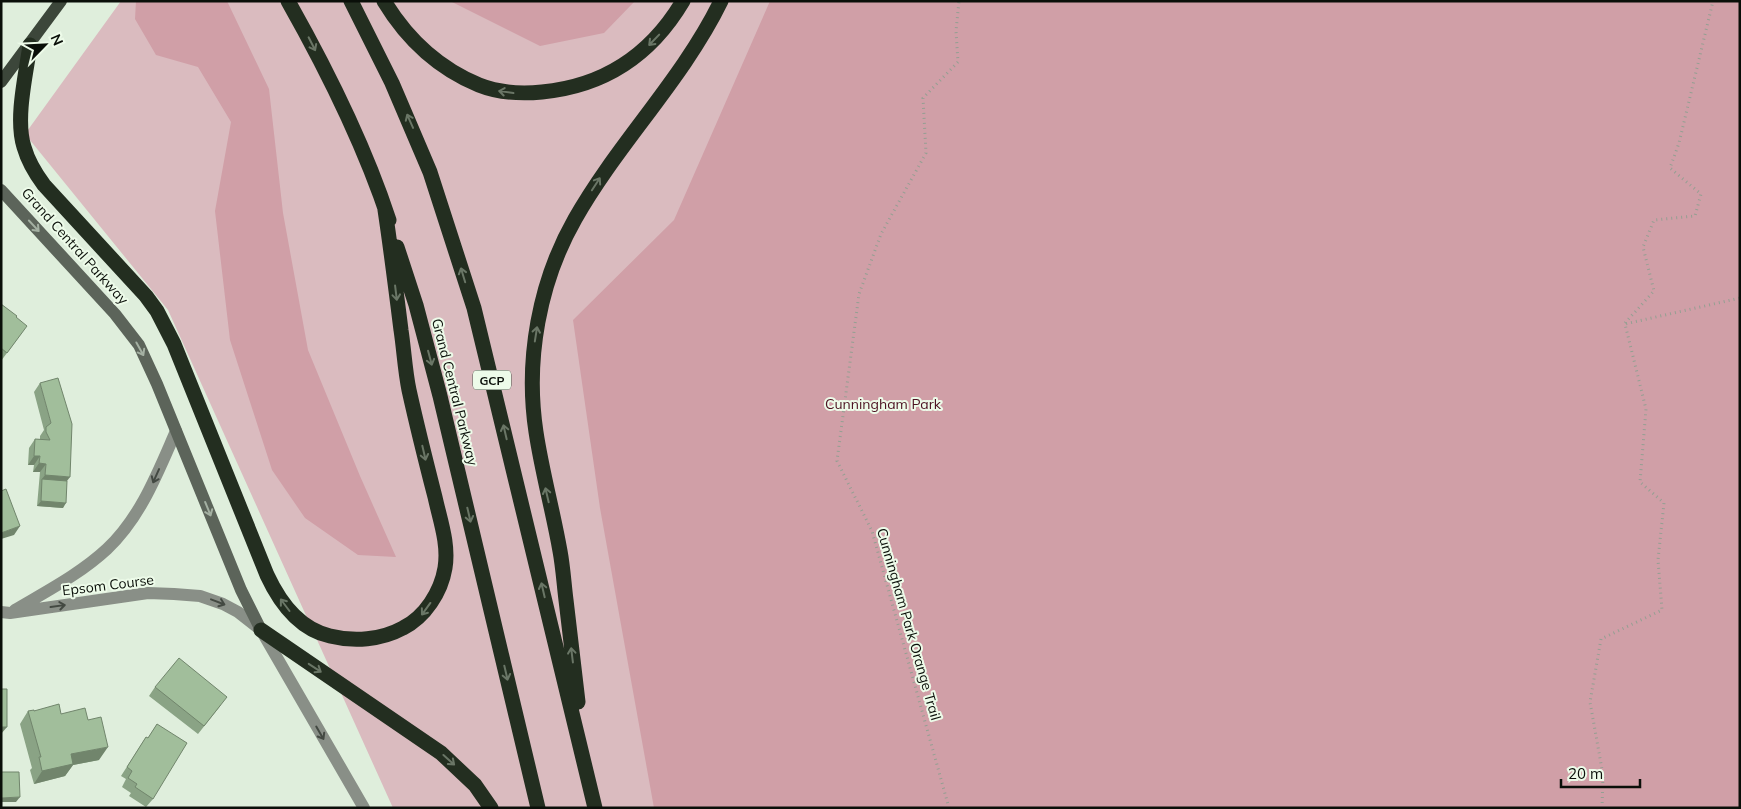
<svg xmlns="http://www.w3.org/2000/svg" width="1741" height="809" font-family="Mulish,sans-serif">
	<rect width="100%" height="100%" fill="#dfeedc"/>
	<path fill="#dabbbf" d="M121,1H1740V808H393L168,310L25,134Z"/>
	<path fill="#d09fa7" d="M136,1H227L269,89L283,213L308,350L360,476L396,557L358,555L305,518L272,470L230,340L215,211L231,122L198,67L156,55L135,19Z
		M450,1H635L604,33L540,46Z
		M770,1H1740V808H654L600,508L573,320L674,220Z"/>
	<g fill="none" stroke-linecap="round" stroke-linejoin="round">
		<path stroke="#949f92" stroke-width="3" stroke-dasharray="1 4" stroke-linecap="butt" d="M1625,323L1654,291L1643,247L1654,220L1695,216L1701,194L1670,168L1679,143L1713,1
			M949,808L872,531L837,461L859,294L881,234L926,153L923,98L958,62L956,31L959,1
			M1602,808L1603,775L1590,702L1601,639L1662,610L1658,560L1664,503L1640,482L1646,409L1625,324L1740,298"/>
		<path stroke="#898f87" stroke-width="12" d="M15,610C47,591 80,574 107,549C141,517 158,472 176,431
			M1,612L10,613L148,593L174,594L200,596L223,604L238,612L261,630L364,808"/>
		<path stroke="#5c645a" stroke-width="12" d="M1,190L115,314L139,345L157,384L241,590L261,630"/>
		<path stroke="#3c463a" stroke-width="12" d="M1,82L61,1"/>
		<path stroke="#232e20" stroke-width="15" d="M288,1C327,70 364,144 389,220
			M351,1L392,83L430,172L474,308L595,808
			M384,1C407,39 438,68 479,85C499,93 521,94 542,92C605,86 651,55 683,1
			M30,45C26,74 15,119 24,147C28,161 35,173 44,185L146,296L157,311L174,344L267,575C280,603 299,629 330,636C354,642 381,640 403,628C425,617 441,592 445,568C449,544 440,520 435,497C426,462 417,426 409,390C405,371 404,350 401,330C396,290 391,250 385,210
			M397,247L416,305L440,396L538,808
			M261,630L441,753L475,785L491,808
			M578,702C574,668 570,634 566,600C564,584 563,567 560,551C553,511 542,472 536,432C525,360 539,282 575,219C618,143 683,79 721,1"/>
	</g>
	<path fill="#8aa385" d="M1,304L16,317L21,334L1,361Z
		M40,383L67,481L63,508L37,506L40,472H33L34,465H28L29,448L35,439H40V436L44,430L34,392Z
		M155,687L221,705L198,734L149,696Z
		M28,711L61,714L99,760L73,765L65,776L34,784L30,770L32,768L20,724Z
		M157,724L153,799L146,807L129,796L131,793L122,787L126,779L121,776L146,737L148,738Z"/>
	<path fill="#71856c" d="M34,456H40L34,465H28Z
		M39,463L46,464L40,472H33Z
		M45,475L70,477L64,485L42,479Z
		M41,501L66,503L63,508L37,506Z
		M20,526L14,535L1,539V533Z
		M1,727H7L1,734Z
		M108,747L99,760L73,765L65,776L34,784L42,771L71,754Z
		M20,797L16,802H1V798Z"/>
	<path fill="#a1be9b" stroke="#71856c" d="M1,304L17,316L16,317L27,326L7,353L1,348Z
		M58,378L72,424L70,477L45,475L46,464L39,463L40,456H34L35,439L50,440L46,432V427L51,423L40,383Z
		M42,479L67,481L66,503L41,501Z
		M6,489L20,526L1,533V491Z
		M179,658L227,697L204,726L155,687Z
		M1,689H7V727H1Z
		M59,704L61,714L85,708L88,720L101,717L108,747L71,754L73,764L42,771L39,757H41L28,711L34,710V711Z
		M157,724L187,743L153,799L135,787L137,784L128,778L132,771L127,767L146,737L148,738Z
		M1,772H19L20,797L1,798Z"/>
	<defs><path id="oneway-shaft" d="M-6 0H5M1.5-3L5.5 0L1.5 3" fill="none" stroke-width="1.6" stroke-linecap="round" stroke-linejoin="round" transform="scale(1.25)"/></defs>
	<g stroke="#6a7666">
		<use href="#oneway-shaft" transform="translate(654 40) rotate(134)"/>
		<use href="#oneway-shaft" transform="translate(312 44) rotate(63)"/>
		<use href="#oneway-shaft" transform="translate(506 92) rotate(-172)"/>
		<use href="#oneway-shaft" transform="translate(410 121) rotate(-114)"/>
		<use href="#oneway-shaft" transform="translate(596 184) rotate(-57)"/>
		<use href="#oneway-shaft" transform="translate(463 275) rotate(-107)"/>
		<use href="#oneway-shaft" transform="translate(396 293) rotate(83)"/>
		<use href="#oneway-shaft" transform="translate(536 334) rotate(-81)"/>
		<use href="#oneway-shaft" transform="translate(430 358) rotate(75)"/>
		<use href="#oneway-shaft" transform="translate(505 432) rotate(-103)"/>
		<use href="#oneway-shaft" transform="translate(424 453) rotate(77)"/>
		<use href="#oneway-shaft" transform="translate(547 495) rotate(-103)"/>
		<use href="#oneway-shaft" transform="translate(469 515) rotate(77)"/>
		<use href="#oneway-shaft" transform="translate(543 590) rotate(-103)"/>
		<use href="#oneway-shaft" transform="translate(285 605) rotate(-127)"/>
		<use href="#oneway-shaft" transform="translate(426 609) rotate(126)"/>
		<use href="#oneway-shaft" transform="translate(572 655) rotate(-97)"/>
		<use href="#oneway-shaft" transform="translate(315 668) rotate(33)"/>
		<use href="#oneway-shaft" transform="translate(506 673) rotate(77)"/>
		<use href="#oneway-shaft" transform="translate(449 760) rotate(42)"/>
	</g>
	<g stroke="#a4b0a2">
		<use href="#oneway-shaft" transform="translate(34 226) rotate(47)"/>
		<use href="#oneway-shaft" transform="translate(140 349) rotate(61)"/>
		<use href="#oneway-shaft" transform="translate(208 509) rotate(68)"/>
	</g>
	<g stroke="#434942">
		<use href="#oneway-shaft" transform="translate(156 476) rotate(114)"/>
		<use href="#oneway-shaft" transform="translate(218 602) rotate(21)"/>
		<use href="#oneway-shaft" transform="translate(58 606) rotate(-8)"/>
		<use href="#oneway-shaft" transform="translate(320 733) rotate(60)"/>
	</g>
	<g text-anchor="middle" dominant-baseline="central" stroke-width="4" stroke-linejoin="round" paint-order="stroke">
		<rect fill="#edfbe9" stroke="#4e564c" stroke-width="1" x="473" y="370.5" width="38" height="19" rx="4"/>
		<g font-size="12" font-weight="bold" fill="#0a0f09">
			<text x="492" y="380">GCP</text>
		</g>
		<g font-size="14" fill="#0a0f09" stroke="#edfbe9">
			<text transform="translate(75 246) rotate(48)">Grand Central Parkway</text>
			<text transform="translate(455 392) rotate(76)">Grand Central Parkway</text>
			<text transform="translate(108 585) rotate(-7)">Epsom Course</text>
			<text transform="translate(909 624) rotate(74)">Cunningham Park Orange Trail</text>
		</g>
		<g font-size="14" fill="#4b1020" stroke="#edfbe9">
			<text x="883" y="404">Cunningham Park</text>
		</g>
	</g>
	<rect width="1741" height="809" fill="none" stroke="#0a0f09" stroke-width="5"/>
	<g transform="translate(45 45) rotate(66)" stroke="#edfbe9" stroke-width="4" paint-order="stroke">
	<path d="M0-4L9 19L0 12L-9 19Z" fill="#0a0f09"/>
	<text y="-8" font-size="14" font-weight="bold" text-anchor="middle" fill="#0a0f09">N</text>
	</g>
	<path d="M1561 779v8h79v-8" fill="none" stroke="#0a0f09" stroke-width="2.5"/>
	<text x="1568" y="779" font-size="15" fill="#0a0f09" stroke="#edfbe9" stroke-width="4" paint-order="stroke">20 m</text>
</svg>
